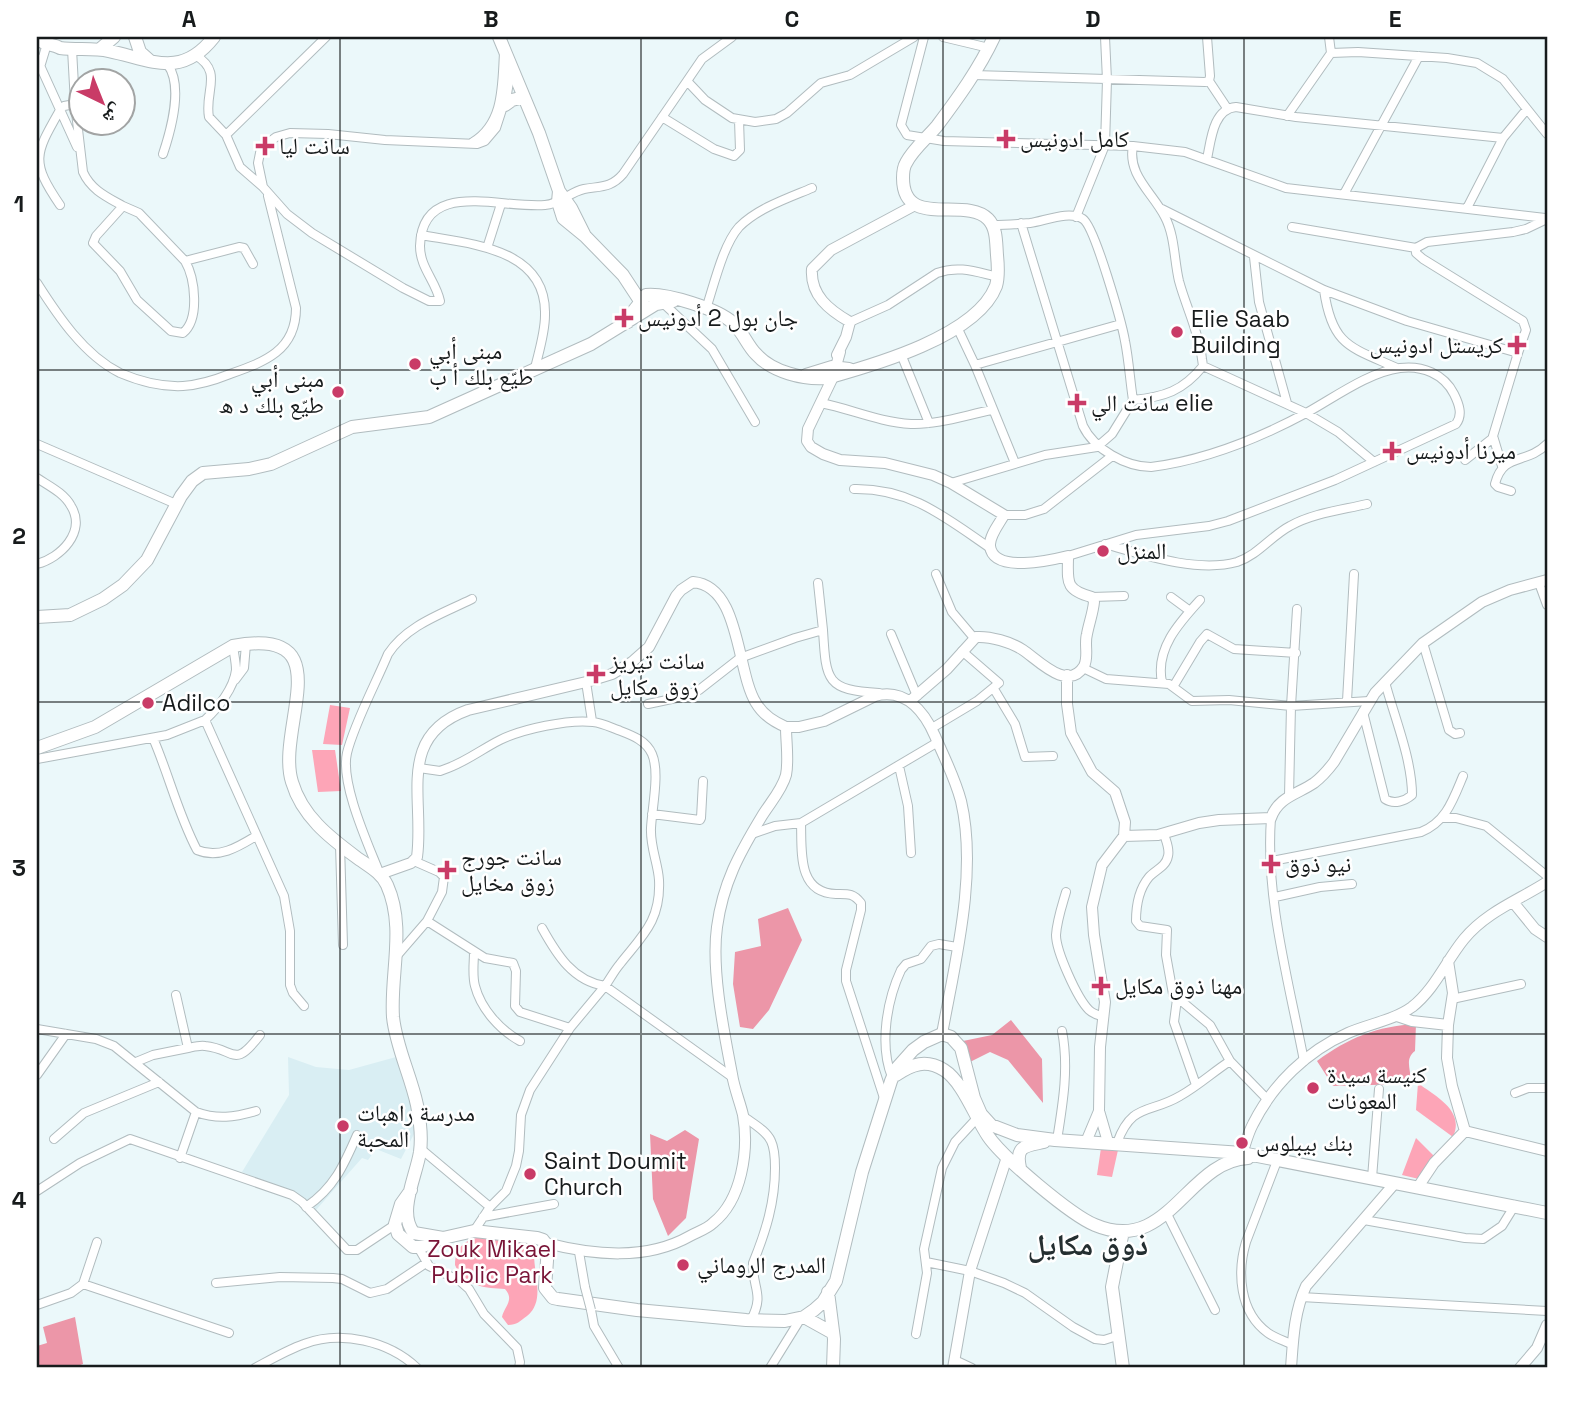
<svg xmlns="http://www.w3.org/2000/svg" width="1584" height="1405" font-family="'Space Grotesk','Noto Naskh Arabic',sans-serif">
	<rect width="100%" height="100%" fill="#ebf8fa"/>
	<path fill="#d9eef3" d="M288,1057L316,1067L349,1070L396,1057L415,1116L414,1134L401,1159L376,1149L368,1160L362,1158L316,1210L301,1196L242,1172L289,1095Z"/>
	<path fill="#fda5b7" d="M330,705L350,708L342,745L323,744Z
		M312,750H335L341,791L318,792Z
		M1418,1083C1436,1097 1465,1110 1453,1137L1416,1110Z
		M1416,1138L1434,1156L1419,1179L1402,1175Z
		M1101,1148L1118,1150L1112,1177L1097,1175Z
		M488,1236L508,1237L535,1245C530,1268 548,1299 527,1316C520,1321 517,1325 508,1325L502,1317C504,1307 515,1300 505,1289C484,1288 464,1286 455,1265C455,1244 469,1238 488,1236Z"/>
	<path fill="#ec96a8" d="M788,908L802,940L769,1010L753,1029L740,1027L733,984L735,952L761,946L758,919Z
		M1011,1020L1042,1059L1043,1103L1008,1060L990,1052L970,1062L963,1041L992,1035Z
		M1416,1024L1415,1051C1403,1060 1413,1072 1410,1084L1333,1086L1317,1061C1348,1038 1377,1026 1416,1024Z
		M685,1130L699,1139L686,1218L668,1236L653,1199L650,1134L667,1141Z
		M75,1317L83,1364L73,1368H37V1346L47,1343L43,1327Z"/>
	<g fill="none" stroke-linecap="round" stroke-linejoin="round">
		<defs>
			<path id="minor" d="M732,37L702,59L687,81L705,100L732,118L755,122L776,119L787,113L821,83L850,75L914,37
				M924,37L901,125L907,135L944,141L1133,146C1127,175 1153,193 1165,217C1175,236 1174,260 1179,281C1186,307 1199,332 1202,359L1203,366C1183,391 1164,397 1133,400L1112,434L1097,447L1045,455L951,483
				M943,37L989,48
				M1329,37L1331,53
				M72,49L75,104L83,172C91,190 107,197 123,206L96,236L93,243L120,271L137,300L171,331L183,333C200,319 195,278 185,261L139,213L123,206
				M195,55C224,72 204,91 209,117L226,135L240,167L263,187
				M37,59L77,147
				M40,67L47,44
				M511,70L507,94L496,128L485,141L477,144L385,140L328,134L290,133L276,137L261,148L258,163L263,187L287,214L312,233L403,288L429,301H440C436,281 420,268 420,246C422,178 501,209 545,205C560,204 570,192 584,189C601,186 611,188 623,174L687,81
				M973,75L1205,82L1209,81L1210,76L1207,37
				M1209,81L1227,108
				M1287,116L1331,53L1358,52L1447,58L1477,63L1503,79L1547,134
				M662,117L714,149L734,156L740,150L739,120
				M226,135L326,37
				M473,142C504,123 502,86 504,53
				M1133,146L1185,152L1286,188L1545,218
				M163,154C171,130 183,86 168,65
				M1207,159C1211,140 1213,109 1236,107L1296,117L1503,138
				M1344,194L1419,56
				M60,205C30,161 35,154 60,110L64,106L75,104
				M1467,208L1503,138L1527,109
				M1162,209L1324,290L1407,321L1518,353L1526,330L1523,321L1423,259L1416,253V248L1427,242L1513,232L1526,229L1547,219
				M1076,217L1105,145L1107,80L1105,37
				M1021,223L1083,426C1094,449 1126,467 1151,467C1207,460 1258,439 1308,412C1335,397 1369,372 1400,368C1422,365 1444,374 1454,394C1459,404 1463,415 1456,424L1335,480L1228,521L1209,526L1136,535L1068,556
				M993,225C1005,225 1018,224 1030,223C1045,221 1069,210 1083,219C1095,227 1122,324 1125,341C1129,361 1130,381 1133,400
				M1292,227L1416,248
				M421,235C470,244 547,248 545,315C545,333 539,351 535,368
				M487,248L501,204
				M1254,257L1259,302L1287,403
				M185,261L239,247L244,248L253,264
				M37,283C58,316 84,355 120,373C139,381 163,387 183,386C199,385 215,380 230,374C264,362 296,351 296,308L268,196
				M1324,290C1332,346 1350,347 1397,368
				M663,303L712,349L755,422
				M706,309C714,285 723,245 739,227C758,208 788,198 812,188
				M850,322L888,305L937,273C959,265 976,272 998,277
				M957,327L975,365
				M901,354L929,423
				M1203,366L1306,413L1338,432L1374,462
				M821,403C851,409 879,422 911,424C937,425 966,415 992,410
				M37,444L176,504
				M1465,460L1493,438
				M1015,463L975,365L1121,324
				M1502,466L1493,436L1518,353
				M37,478C49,486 64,493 71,506C87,532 60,558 37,564
				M854,489C911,488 946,518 990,548
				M1511,491L1498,487L1495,484C1503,452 1526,465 1547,444
				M1004,515H1025L1044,509L1112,456
				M1105,544C1144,555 1197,573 1237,562C1258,555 1271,536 1290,526C1313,513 1342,510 1367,504
				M936,574L952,612L974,638
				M818,583L823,630
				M1539,583L1547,605
				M1092,597L1124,596
				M1171,597L1190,611
				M891,634L917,696
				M1423,643L1449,730L1455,734L1460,733
				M233,646C234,654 236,662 236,670C234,688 218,708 205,720L284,896L290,931V985L293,993L304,1006
				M1083,668L1106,679L1169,684L1192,701L1229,700L1291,706L1369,701
				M235,680L244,668L246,644
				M586,682L592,721
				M1162,682C1155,649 1179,623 1200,600
				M1173,687L1200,642L1207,634L1234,649L1296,653
				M994,689L1015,724L1025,757L1053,756
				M1347,701L1354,574
				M648,704L686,696L699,690L740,658L795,638L823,630C826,681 826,690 879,693
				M1363,712L1385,799C1394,805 1405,801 1412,795C1412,759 1394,716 1385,682
				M932,728L977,701L999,683L962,651
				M153,738C169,775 178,814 197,850C219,859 238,847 256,836
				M37,759L167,735L205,720
				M899,766L908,806L911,853
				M419,768L440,771L448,768C467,761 482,749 500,740C522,729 569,719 593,722C602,723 610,727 618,730C631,735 646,740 652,754C660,772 652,808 651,828C650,847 658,863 659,880C661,921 642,936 620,964C614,971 610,979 605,986C573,981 557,955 542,928
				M1289,796L1291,706L1297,609
				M652,814L700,820L701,818L703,781
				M1271,818C1265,898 1289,982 1304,1061
				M1444,818H1456L1486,826L1547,876
				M801,823C802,851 797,893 836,894C848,894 853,893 861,903V910L846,970V981L884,1098
				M752,834L775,826L801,823L938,742
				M1164,834C1166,841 1170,849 1168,856C1166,867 1155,870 1149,877C1139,889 1136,906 1136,921L1140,926L1167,930L1166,955L1173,994L1210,1025L1230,1061L1267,1099
				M340,845L343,945
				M414,861L439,872L444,877L442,892L427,921
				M1272,861L1421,832C1446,822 1453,800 1463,776
				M379,872C368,844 340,783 347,753C354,724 376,683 388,654C407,625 442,614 472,599
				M1066,892C1062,906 1057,920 1056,935C1056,951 1077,998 1089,1010C1093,1014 1098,1015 1104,1017
				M1275,897L1320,887L1352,884
				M474,952C474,963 472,975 475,986C481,1009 500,1030 520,1041
				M395,958L427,921L485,958L513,963L516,971L515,1006L520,1012L570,1028L605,986L732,1077
				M1177,999L1174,1022L1196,1085
				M1452,999L1521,984
				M37,1029L96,1039L114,1046L196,1112L180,1158
				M188,1048C193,1047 200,1045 205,1046C236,1049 233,1070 260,1035
				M136,1062L153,1055L188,1048L176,995
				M37,1075L66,1034
				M892,1077C879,1045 887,1000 901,970L906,964L921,959L931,946L939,944L957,947
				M1515,1093L1528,1088H1547
				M196,1112C218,1120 234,1117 256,1111
				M743,1116C752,1123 766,1130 771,1141C775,1149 775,1159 775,1168C775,1202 766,1231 753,1263C752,1288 765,1294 751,1320
				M54,1139L84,1113L159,1082
				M1057,1140C1063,1103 1069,1067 1062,1031
				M1117,1143C1132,1102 1150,1114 1180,1096C1198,1086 1213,1072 1230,1061
				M421,1149L490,1207
				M1277,1161L1246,1242C1237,1272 1239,1312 1268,1333C1275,1338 1285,1341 1293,1345
				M1372,1178L1379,1089
				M37,1191L80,1163L130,1139L292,1195L302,1202L347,1250H357L396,1224
				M306,1207C334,1188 344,1165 357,1135
				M1167,1214L1215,1310
				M483,1217L554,1204
				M1364,1220L1465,1238L1483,1239L1502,1226L1515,1205
				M474,1231L490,1207L506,1191L516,1166L519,1151L521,1115L530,1090L570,1028
				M418,1247L429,1266L460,1281L469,1289L484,1314L517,1348L520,1362L519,1368
				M579,1252L585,1287
				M926,1262L970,1271L1004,1283L1025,1293L1073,1327L1095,1339L1104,1340L1120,1335
				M216,1283L280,1277L333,1278L342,1279L370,1293L387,1289L426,1263
				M83,1284L229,1333
				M1301,1297L1547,1311
				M37,1305L71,1293L83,1284L97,1242
				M591,1310L594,1326L619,1368
				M916,1334L927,1273L924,1249L942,1168L955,1142L980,1115
				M955,1360L972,1368
				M255,1368C270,1360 287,1350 304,1344C341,1330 389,1341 417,1368
				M770,1368L801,1318"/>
			<path id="tertiary" d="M840,352L833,377L808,429L807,441L811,447L823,454L840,460L885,463L933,475L951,483L1004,515C999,524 989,536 990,546C993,574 1052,560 1068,556C1068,581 1064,590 1092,597L1094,602C1093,613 1089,623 1087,634C1084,644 1089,657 1084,666C1068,693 1037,659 1023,650C1011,642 990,636 976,637L947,669L910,701
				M837,355L846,337L850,322C829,310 810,295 812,269L831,250L915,205
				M1067,675V704L1071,733L1092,772L1115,792L1125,822L1124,836L1102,865L1092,907L1094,935L1105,1002L1100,1047L1099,1111L1108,1142
				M1124,836L1158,835L1199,823L1219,820L1271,818C1278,797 1298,794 1314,783C1322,777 1328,770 1334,762L1375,693L1423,643L1482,602L1510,590L1547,580
				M380,874L411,863L417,857C425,799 395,736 468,710L586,682L612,674L632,662L649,647L676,596L681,590L693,582C741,586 736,671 756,703C763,715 774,722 786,727
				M1513,902L1535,929L1547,937
				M1448,961L1453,993L1448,1025L1447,1058L1452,1086L1465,1131
				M1397,1016L1412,1021L1448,1025
				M1086,1142L1099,1111
				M1240,1159C1245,1147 1247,1135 1253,1124C1273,1084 1307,1051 1348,1033C1369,1024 1394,1020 1412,1007C1435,989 1446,961 1464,939C1486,912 1519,900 1547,882
				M1418,1187L1434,1163L1465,1131L1547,1151
				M546,1243C593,1255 646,1261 690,1236C697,1232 707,1229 713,1223C742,1200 749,1150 743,1115C740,1102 734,1088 732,1074C724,1032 711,970 717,927C723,883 739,854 762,816C770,803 782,790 786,775C789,760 786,743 786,727H799L824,721L875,696C905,688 924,711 935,736C944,757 955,778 961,801C978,873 955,962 942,1034
				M953,1368L970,1271L1007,1157
				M1291,1368C1293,1341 1294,1312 1306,1286L1395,1183
				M1520,1368L1537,1348L1547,1325"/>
			<path id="secondary" d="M37,37C43,46 52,43 60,48C76,50 93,48 109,51C152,60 181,79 214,37
				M135,37L140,52L149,60
				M499,37L539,133L559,191L571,208L585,236
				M100,49L114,37
				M505,105L512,100L524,97
				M559,191L558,202L563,218L585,236L623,275L642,304
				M628,322L631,314L646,295C667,293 718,309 733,323C743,332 747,345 756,354C772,372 804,380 827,378C874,365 977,336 996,286C999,276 998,265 997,255C996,243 997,228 988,219C965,196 903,230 903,178C903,173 903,168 906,163C913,149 927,138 937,126C958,98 979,69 994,37
				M806,375L832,367L849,369
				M37,617L70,615L103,599L123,585L147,560L181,496L192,481L203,473L249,469L271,464L352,427L429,417L591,344L656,304L673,301
				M37,748L95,727L233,646C344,625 275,728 292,782C302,816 329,837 356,857C368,866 381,872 387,885C406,927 390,974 393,1017C396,1047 411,1076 417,1105C420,1120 422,1137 420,1152C416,1177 397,1213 414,1233L443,1238
				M896,1075C912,1064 926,1059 944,1070C963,1082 975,1117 988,1136C1003,1158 1071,1215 1095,1225C1168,1256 1187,1161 1248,1158
				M1020,1168C1015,1145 1026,1146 1044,1142
				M411,1190L401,1204L395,1224L398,1234L413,1247H421L443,1238L474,1231L537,1238L543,1240L548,1247L545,1288L553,1298L558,1299L637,1310L746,1320L785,1321L804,1317L814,1310L823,1302L836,1281L862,1172L891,1081L896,1069L913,1050L924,1042L942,1034L951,1037L961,1048L974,1098L981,1114L991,1125L1017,1135L1055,1140L1242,1153L1547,1213
				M1123,1231L1112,1287L1123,1368
				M828,1292L834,1339L833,1368
				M804,1317L831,1332"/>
		</defs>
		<use href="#minor" stroke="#b1bcbf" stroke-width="10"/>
		<use href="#tertiary" stroke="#b1bcbf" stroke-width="12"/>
		<use href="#secondary" stroke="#b1bcbf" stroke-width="14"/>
		<use href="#minor" stroke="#fff" stroke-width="8"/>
		<use href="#tertiary" stroke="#fff" stroke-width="10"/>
		<use href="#secondary" stroke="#fff" stroke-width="12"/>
		<defs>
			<path id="minor-bridge" d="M585,1287L591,1310"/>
		</defs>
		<use href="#minor-bridge" stroke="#b1bcbf" stroke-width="10" stroke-linecap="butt"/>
		<use href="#minor-bridge" stroke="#fff" stroke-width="8"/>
	</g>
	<path fill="none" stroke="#171b1c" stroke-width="2" stroke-opacity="0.55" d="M340,37V1368M641,37V1368M943,37V1368M1244,37V1368M37,370H1547M37,702H1547M37,1034H1547"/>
	<g fill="#c93b67" stroke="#fff" stroke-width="2.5">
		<path d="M1002.5 128.5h7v7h7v7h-7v7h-7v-7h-7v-7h7z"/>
		<path d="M261.5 135.5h7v7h7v7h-7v7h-7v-7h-7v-7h7z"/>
		<path d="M620.5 307.5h7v7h7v7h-7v7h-7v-7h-7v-7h7z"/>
		<circle cx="1177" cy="332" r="7"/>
		<path d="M1513.5 334.5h7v7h7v7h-7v7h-7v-7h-7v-7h7z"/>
		<circle cx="415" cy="364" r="7"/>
		<circle cx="338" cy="392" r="7"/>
		<path d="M1073.5 392.5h7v7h7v7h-7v7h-7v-7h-7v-7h7z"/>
		<path d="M1388.5 440.5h7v7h7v7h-7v7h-7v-7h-7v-7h7z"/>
		<circle cx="1103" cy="551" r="7"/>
		<path d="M592.5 663.5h7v7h7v7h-7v7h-7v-7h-7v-7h7z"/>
		<circle cx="148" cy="703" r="7"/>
		<path d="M1267.5 853.5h7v7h7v7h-7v7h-7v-7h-7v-7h7z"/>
		<path d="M443.5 859.5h7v7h7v7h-7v7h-7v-7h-7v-7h7z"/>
		<path d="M1097.5 975.5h7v7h7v7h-7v7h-7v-7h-7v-7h7z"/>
		<circle cx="1313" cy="1088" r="7"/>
		<circle cx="343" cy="1126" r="7"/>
		<circle cx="1242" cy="1143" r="7"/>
		<circle cx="530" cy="1174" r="7"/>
		<circle cx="683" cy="1265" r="7"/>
	</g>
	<g text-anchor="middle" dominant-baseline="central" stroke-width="5" stroke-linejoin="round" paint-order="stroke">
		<g font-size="23" fill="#171b1c" stroke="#fff" text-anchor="start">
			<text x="1020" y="139">كامل ادونيس</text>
			<text x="279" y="146">سانت ليا</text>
			<text x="638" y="318">جان بول 2 أدونيس</text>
			<text x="1191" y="319">Elie Saab<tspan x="1191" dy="26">Building</tspan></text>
			<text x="1503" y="345" text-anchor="end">كريستل ادونيس</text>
			<text x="429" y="351">مبنى أبي<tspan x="429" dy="26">طيّع بلك أ ب</tspan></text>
			<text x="324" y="379" text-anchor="end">مبنى أبي<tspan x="324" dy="26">طيّع بلك د ه</tspan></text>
			<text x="1091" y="403">سانت الي elie</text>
			<text x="1406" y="451">ميرنا أدونيس</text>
			<text x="1117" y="551">المنزل</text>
			<text x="610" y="661">سانت تيريز<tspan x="610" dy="26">زوق مكايل</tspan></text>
			<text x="162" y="703">Adilco</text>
			<text x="461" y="857">سانت جورج<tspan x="461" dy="26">زوق مخايل</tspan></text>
			<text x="1285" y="864">نيو ذوق</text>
			<text x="1115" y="986">مهنا ذوق مكايل</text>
			<text x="1327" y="1075">كنيسة سيدة<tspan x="1327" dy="26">المعونات</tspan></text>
			<text x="357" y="1113">مدرسة راهبات<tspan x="357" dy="26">المحبة</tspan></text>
			<text x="1256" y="1143">بنك بيبلوس</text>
			<text x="544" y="1161">Saint Doumit<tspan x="544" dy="26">Church</tspan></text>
			<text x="697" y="1265">المدرج الروماني</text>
		</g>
		<g font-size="23" fill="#791437" stroke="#fff">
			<text x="492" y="1249">Zouk Mikael<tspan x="492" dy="26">Public Park</tspan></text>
		</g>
		<g font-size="30" font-weight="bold" fill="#252f31" stroke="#fff">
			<text x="1088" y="1244">ذوق مكايل</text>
		</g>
	</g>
	<rect width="1584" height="1405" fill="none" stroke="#ffffff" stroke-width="77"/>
	<g transform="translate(102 102) rotate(137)"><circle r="33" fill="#ffffff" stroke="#a2a4a4" stroke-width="2"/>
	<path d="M0-5L12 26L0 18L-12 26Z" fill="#c93b67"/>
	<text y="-10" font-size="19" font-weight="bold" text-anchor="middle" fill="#171b1c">ش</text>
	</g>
	<rect x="38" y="38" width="1508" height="1328" fill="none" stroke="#171b1c" stroke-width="2.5"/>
	<g font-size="23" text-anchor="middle" font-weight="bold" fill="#171b1c">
		<text x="189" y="27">A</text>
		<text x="491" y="27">B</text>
		<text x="792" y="27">C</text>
		<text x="1093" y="27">D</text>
		<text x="1395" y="27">E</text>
		<text x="19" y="212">1</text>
		<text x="19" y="544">2</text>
		<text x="19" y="876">3</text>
		<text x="19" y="1208">4</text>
	</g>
</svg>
